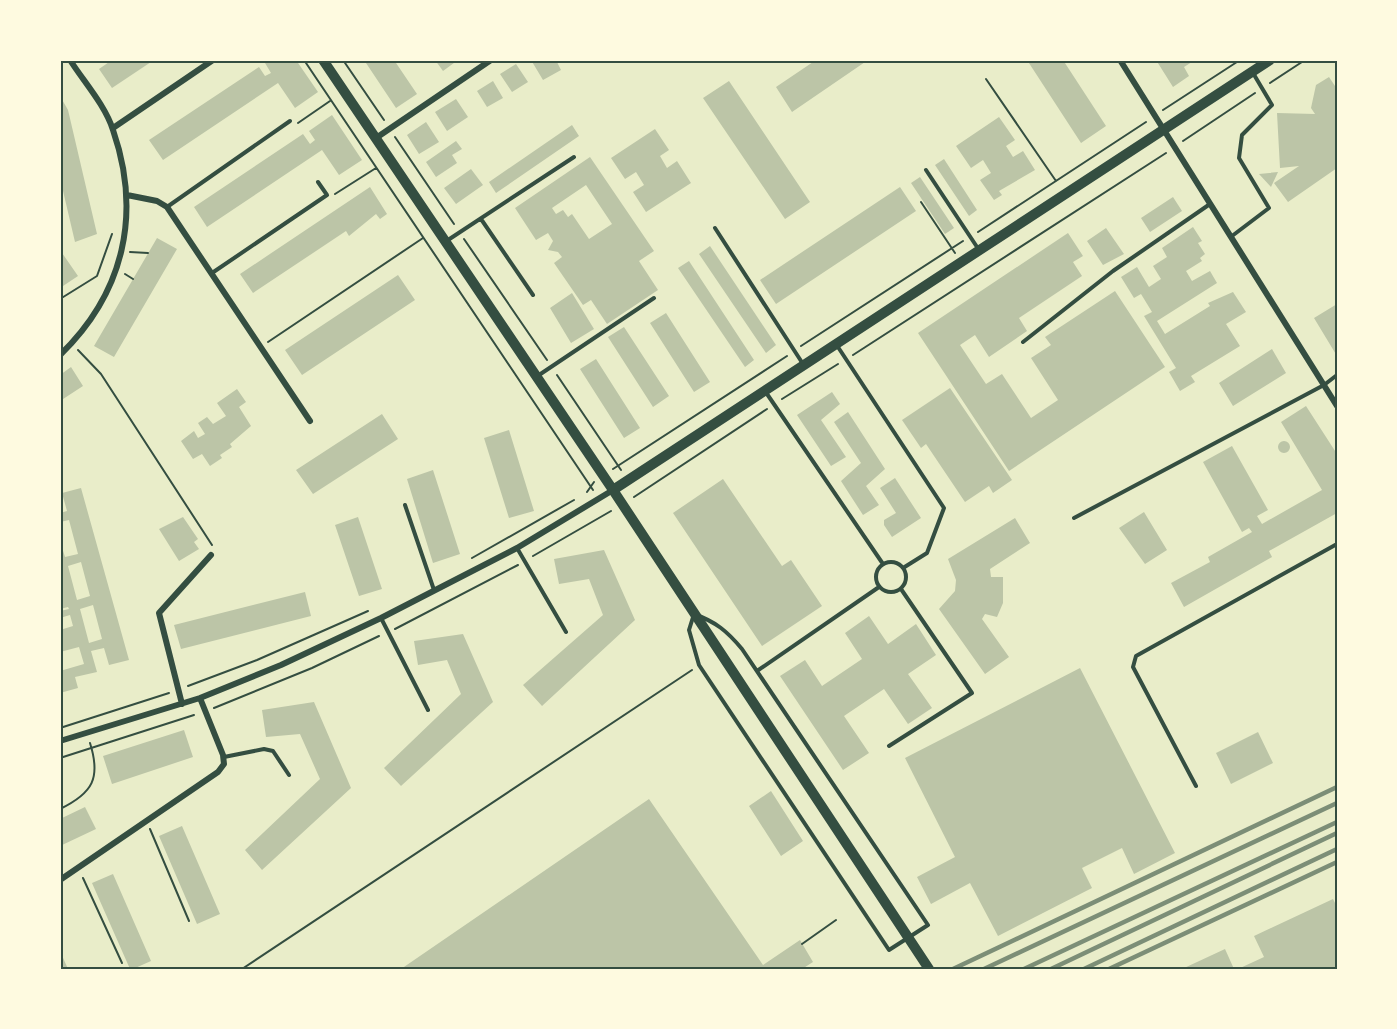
<svg xmlns="http://www.w3.org/2000/svg" width="1397" height="1029" font-family="'Work Sans',sans-serif">
	<rect width="100%" height="100%" fill="#e9edc9"/>
	<path fill="#bcc5a7" fill-rule="evenodd" d="M112,60H154L112,88L99,69Z
		M269,60H296L318,92L295,108L278,83L163,160L149,140L259,67L265,76L271,73L265,63Z
		M364,60H394L417,94L396,108Z
		M435,60H458L443,71Z
		M531,60H556L561,70L543,80Z
		M816,60H868L792,112L776,87Z
		M1027,60H1063L1106,126L1081,143Z
		M1156,60H1195L1184,67L1189,76L1173,87Z
		M516,64L528,82L512,92L500,74Z
		M1329,77L1337,89V168L1288,202L1274,183L1299,166L1280,168L1277,113L1315,114L1311,108L1316,85Z
		M493,81L503,98L487,107L477,91Z
		M729,81L810,202L785,219L703,98Z
		M60,96L68,110L97,234L75,242L60,178Z
		M456,99L468,117L447,131L435,112Z
		M332,115L362,160L339,175L322,150L207,227L194,207L303,134L310,144L315,140L309,131Z
		M999,117L1015,140L1006,146L1013,157L1023,151L1035,170L999,191L1002,195L994,200L980,180L991,173L983,160L971,168L956,146Z
		M426,122L439,142L419,154L407,135Z
		M572,125L579,136L496,193L489,182Z
		M655,129L669,150L660,156L667,168L677,161L691,183L646,212L633,192L644,185L636,172L625,179L611,158Z
		M456,141L462,149L452,155L457,163L436,177L426,162Z
		M590,157L654,251L639,261L658,290L607,324L591,300L583,305L554,263L562,257L558,252L548,250L553,241L548,233L536,240L515,208ZM586,185L612,224L589,239L572,214L568,217L563,210L556,214L552,208Z
		M944,159L977,210L969,216L935,165Z
		M471,169L483,185L456,204L444,188Z
		M1278,172L1271,187L1259,174Z
		M920,177L954,228L945,234L911,183Z
		M370,187L387,214L380,219L376,214L349,236L346,231L253,293L240,274Z
		M900,187L916,211L776,304L760,280Z
		M1173,197L1182,211L1150,232L1141,218Z
		M1193,227L1202,241L1198,243L1205,254L1200,258L1202,261L1186,271L1192,281L1210,271L1217,283L1157,321L1165,334L1210,306L1208,303L1233,292L1246,312L1226,324L1240,346L1191,376L1195,382L1180,391L1169,372L1176,368L1144,316L1152,312L1141,294L1134,298L1121,277L1137,267L1149,287L1161,279L1153,266L1167,257L1162,248Z
		M1106,228L1124,254L1103,265L1087,241Z
		M1068,233L1083,256L1073,262L1082,276L1019,318L1027,331L989,357L975,335L960,345L986,384L1002,374L1031,418L1058,400L1031,358L1051,345L1045,337L1115,291L1165,367L1009,471L918,333Z
		M157,238L177,249L114,357L94,346Z
		M710,246L776,345L766,353L699,254Z
		M60,250L78,276L60,288Z
		M689,261L754,360L745,367L678,268Z
		M398,275L415,300L302,375L285,350Z
		M572,293L594,329L571,343L550,308Z
		M1337,304V356L1314,318Z
		M666,313L710,382L694,392L650,323Z
		M624,327L669,396L653,407L608,337Z
		M1272,349L1286,373L1233,406L1219,383Z
		M596,359L640,428L624,438L580,369Z
		M71,367L83,386L60,401V375Z
		M950,388L1012,480L993,493L989,486L965,502L926,444L921,448L902,420Z
		M237,389L246,402L239,407L251,426L230,444L232,447L220,455L222,458L210,466L202,454L193,459L181,441L194,431L198,438L205,434L198,423L207,417L213,424L226,416L217,403Z
		M832,392L840,404L821,420L846,457L831,466L797,415Z
		M1306,406L1337,454V513L1269,551L1272,557L1184,607L1171,583L1210,562L1208,557L1252,532L1249,528L1242,532L1203,462L1232,446L1268,510L1257,516L1262,524L1322,490L1281,422Z
		M848,412L885,469L866,486L879,505L863,515L841,481L861,463L834,422Z
		M382,414L398,439L313,494L296,470Z
		M509,430L534,511L509,518L484,438Z
		M1278 447a6 6 0 1 1 12 0a6 6 0 1 1-12 0Z
		M433,470L460,554L433,563L407,479Z
		M895,478L921,518L892,537L884,525V520L896,513L880,488Z
		M723,479L782,566L791,560L822,606L762,646L673,513Z
		M81,488L129,660L109,665L104,648L91,651L97,672L75,677L78,688L60,693V671L84,664L79,647L60,652V630L73,626L70,615L60,618V611L69,609L68,607L60,609V541L65,557L78,554L69,520L60,522V513L67,511L62,493ZM81,562L90,596L77,600L68,566ZM93,605L102,639L89,643L80,609Z
		M1144,512L1167,550L1145,564L1119,528Z
		M183,517L198,539L194,542L199,549L179,561L159,529Z
		M358,517L382,589L359,596L335,525Z
		M1015,518L1030,543L990,569L991,577H1003V603L997,617L985,614L982,619L1009,657L985,674L939,609L955,591L956,580L948,559Z
		M604,550L635,620L542,706L523,685L603,615L589,579L559,584L554,559Z
		M305,592L311,616L181,649L174,625Z
		M869,616L888,644L916,624L936,655L908,674L932,708L908,724L884,689L844,716L869,753L843,770L780,676L805,660L822,686L862,659L845,633Z
		M463,634L493,702L401,786L384,768L461,694L447,660L418,665L414,641Z
		M1080,668L1175,853L1134,874L1122,848L1082,868L1092,888L998,936L970,883L931,904L917,877L955,857L905,758Z
		M314,702L351,788L262,870L245,850L320,779L300,734L266,737L262,710Z
		M184,730L193,757L112,784L103,756Z
		M1258,732L1273,763L1231,784L1216,753Z
		M771,791L803,841L781,856L749,806Z
		M649,799L763,965L800,940L813,962L802,969H401Z
		M85,807L96,829L60,846V819Z
		M182,826L220,914L197,924L159,836Z
		M113,874L151,961L133,969H130L92,883Z
		M1333,899L1337,907V969H1238L1264,957L1254,936Z
		M1225,949L1234,969H1182Z
		M60,951L68,969H60Z"/>
	<g fill="none" stroke-linecap="round" stroke-linejoin="round">
		<path stroke="#344e41" stroke-width="2" d="M304,60L593,490
			M343,60L384,120
			M986,79L1056,181
			M1270,83L1305,60
			M1163,110L1240,60
			M298,123L330,101
			M395,137L454,224
			M1183,141L1255,93
			M335,194L376,168
			M921,202L955,253
			M978,232L1146,122
			M464,239L547,360
			M130,252L148,253
			M125,274L133,279
			M60,299L97,276L112,234
			M268,342L423,238
			M801,346L963,241
			M78,350L101,374L212,545
			M853,355L1166,153
			M557,375L621,470
			M782,399L838,364
			M613,469L787,356
			M587,492L594,482
			M634,497L767,409
			M533,556L611,511
			M472,558L574,500
			M395,629L518,565
			M188,686L257,660L368,611
			M214,708L312,668L379,636
			M60,728L169,693
			M60,758L194,715
			M60,809C93,793 101,778 90,743
			M150,829L189,921
			M83,878L122,963
			M802,944L836,920
			M242,969L692,670"/>
		<path stroke="#344e41" stroke-width="4" d="M926,170L979,250
			M167,207L290,121
			M481,219L533,295
			M715,228L803,364
			M1232,236L1269,208L1239,158L1242,135L1272,105L1253,73
			M448,240L574,157
			M212,273L327,195L318,182
			M1023,342L1113,271L1210,204
			M836,344L944,508L927,553L903,568
			M539,375L654,298
			M765,391L883,564
			M405,505L434,590
			M1074,518L1324,385L1337,375
			M517,548L566,632
			M876 577a15 15 0 1 1 30 0a15 15 0 1 1-30 0Z
			M694,614C716,622 727,631 742,649L928,925L889,950L699,665L689,630Z
			M381,618L428,710
			M757,671L879,587
			M889,746L972,693L901,589
			M224,757L264,749L273,751L289,775
			M1196,786L1133,667L1136,656L1337,544"/>
		<path stroke="#344e41" stroke-width="6" d="M1120,60L1337,406
			M113,128L213,60
			M376,138L491,60
			M127,195L157,201L167,207L310,421
			M60,355C124,293 142,214 113,130C105,105 84,82 70,60
			M182,704L159,613L211,555
			M60,741L200,698L281,665L381,618L517,548L613,490
			M60,880L218,772L224,764L223,755L200,698"/>
		<path stroke="#344e41" stroke-width="10" d="M323,60L613,490L929,969
			M613,490L1270,60"/>
		<path stroke="#7c8e77" stroke-width="4.5" d="M953,969L1337,787
			M984,969L1337,803
			M1024,969L1337,822
			M1051,969L1337,833
			M1084,969L1337,849
			M1109,969L1337,862"/>
	</g>
	<rect width="1397" height="1029" fill="none" stroke="#fefae0" stroke-width="123"/>
	<rect x="62" y="62" width="1274" height="906" fill="none" stroke="#344e41" stroke-width="2"/>
</svg>
